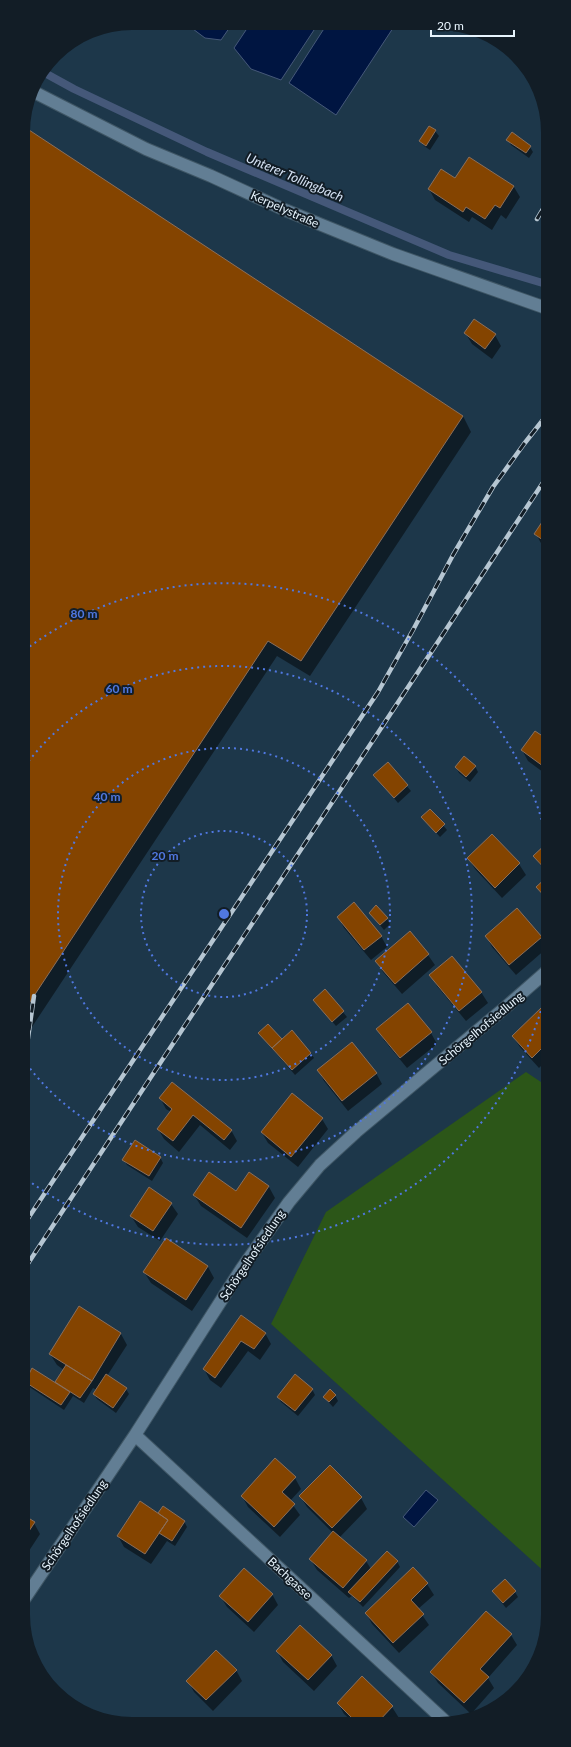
<svg xmlns="http://www.w3.org/2000/svg" width="571" height="1747" font-family="Lato,sans-serif">
	<rect width="100%" height="100%" fill="#1d374a"/>
	<path fill="#2c5618" d="M526,1072L547,1086L548,1575L271,1324L326,1212Z"/>
	<path fill="#001541" stroke="#455879" d="M185,23L232,24L221,40L205,38Z
		M250,24H318L281,80L251,69L234,48Z
		M327,24L395,25L336,115L289,83Z
		M426,1490L438,1500L414,1527L403,1517Z"/>
	<path fill="#0007" d="M429,127L435,131L439,136L430,150L424,146L421,141Z
		M23,128L463,416L471,432L310,676L277,656L24,1039Z
		M508,140L530,147L533,152L529,158L511,145Z
		M469,158L514,187L520,197L506,219L501,215L492,230L472,217L469,222L435,200L429,189L455,180Z
		M466,334L495,335L501,346L492,359L472,344Z
		M546,518V548L542,545L536,534Z
		M547,740V775L528,761L522,750Z
		M388,764L411,791L398,803L375,775Z
		M475,766L478,772L470,782L459,773L456,767Z
		M430,810L447,830L440,837L422,817Z
		M492,836L519,864L526,875L502,898L475,869L468,858Z
		M547,844V874L534,856Z
		M547,878V902L537,887Z
		M370,913L387,919L390,924L384,930Z
		M338,917L381,936L387,947L371,960L344,928Z
		M410,933L428,955L435,965L402,994L383,972L377,961Z
		M486,936L541,937L547,948L516,975L492,947Z
		M431,975L481,992L488,1003L466,1021L437,986Z
		M325,990L347,1017L336,1026L318,1005Z
		M408,1004L431,1033L437,1044L407,1068L384,1040L378,1029Z
		M542,1008L547,1013V1060L539,1068L520,1047L513,1037Z
		M263,1038L281,1040L311,1053L314,1058L295,1075Z
		M318,1070L376,1073L382,1084L348,1111L324,1081Z
		M160,1098L231,1130L237,1141L230,1150L200,1125L179,1152L164,1139L158,1129L171,1112L166,1109Z
		M322,1119L328,1129L298,1167L268,1143L262,1133Z
		M160,1157L163,1163L152,1181L127,1165L124,1160Z
		M249,1173L269,1187L275,1198L247,1238L201,1206L194,1195L236,1192Z
		M171,1204L178,1214L160,1241L138,1227L131,1216Z
		M166,1240L208,1267L214,1278L192,1311L151,1283L144,1272Z
		M79,1308L121,1334L127,1345L107,1376L126,1389L129,1394L116,1413L97,1399L94,1394L97,1390L93,1388L84,1403L73,1396L64,1410L28,1386L25,1381L33,1369L55,1384L64,1370L57,1365L50,1354Z
		M241,1316L265,1333L271,1344L260,1360L248,1351L221,1388L210,1380L204,1369Z
		M312,1389L315,1395L298,1416L281,1402L278,1397Z
		M335,1395L338,1401L333,1407L324,1397Z
		M276,1460L295,1478L301,1489L290,1501L300,1515L280,1537L248,1507L242,1496Z
		M330,1467L361,1498L367,1509L339,1538L366,1561L371,1569L397,1561L400,1567L363,1607L352,1596L349,1598L317,1570L310,1559L333,1533L307,1507L300,1496Z
		M160,1513L184,1521L187,1527L175,1546L167,1541L151,1564L124,1547L118,1536L161,1517Z
		M25,1517L34,1523L40,1534L25,1557Z
		M413,1568L427,1584L434,1595L418,1609L429,1625L399,1653L372,1624L366,1613Z
		M493,1592H515L518,1597L506,1608Z
		M272,1594L278,1605L254,1632L227,1607L220,1596Z
		M511,1635L517,1645L488,1678L494,1688L471,1714L438,1683L431,1672Z
		M277,1651L331,1655L337,1666L314,1691L283,1662Z
		M236,1670L242,1681L213,1711L194,1692L188,1681Z
		M362,1678L392,1707L399,1718L394,1722H353L344,1714L338,1703Z"/>
	<g fill="none" stroke-linecap="round" stroke-linejoin="round">
		<path stroke="#455879" stroke-width="8" d="M43,72L74,89L207,152L449,255L546,284"/>
	</g>
	<path fill="#844400" stroke="#8b6f5b" d="M23,126L463,416L301,661L268,641L24,1011Z
		M429,126L436,130L426,146L419,141Z
		M512,132L531,146L526,153L506,140Z
		M469,157L514,186L500,208L495,205L485,219L466,207L463,212L428,189L441,169L455,178Z
		M474,319L496,334L485,349L464,333Z
		M546,516V542L534,534Z
		M535,731L547,739V769L521,750Z
		M464,756L476,766L466,777L455,767Z
		M388,762L408,785L394,798L373,775Z
		M430,809L445,824L436,833L421,817Z
		M492,834L520,863L495,888L467,858Z
		M547,843V871L533,856Z
		M547,877V899L536,887Z
		M354,902L382,936L364,950L337,917Z
		M376,905L388,918L380,925L369,913Z
		M517,908L542,937L509,965L485,936Z
		M410,931L429,954L395,984L375,961Z
		M452,956L482,992L459,1011L429,975Z
		M325,989L344,1011L332,1022L313,1000Z
		M408,1003L432,1032L400,1058L376,1029Z
		M542,1007L547,1012V1043L532,1058L512,1036Z
		M268,1024L282,1039L272,1048L258,1033Z
		M292,1030L311,1053L292,1070L272,1048Z
		M352,1042L377,1073L342,1101L317,1070Z
		M172,1082L232,1130L224,1140L193,1115L173,1141L157,1129L172,1109L159,1098Z
		M292,1093L323,1118L291,1157L261,1132Z
		M135,1140L161,1157L149,1176L122,1160Z
		M209,1172L236,1191L249,1172L269,1186L241,1228L193,1195Z
		M149,1187L172,1203L153,1231L130,1216Z
		M166,1238L208,1266L186,1300L143,1272Z
		M79,1306L121,1333L92,1381L49,1354Z
		M241,1315L266,1333L254,1349L241,1341L215,1378L203,1369Z
		M66,1365L92,1381L80,1398L55,1382Z
		M32,1368L70,1392L61,1405L25,1382Z
		M106,1374L127,1388L113,1408L93,1394Z
		M295,1374L313,1389L295,1411L277,1397Z
		M330,1389L336,1395L329,1402L323,1397Z
		M275,1458L296,1477L282,1492L295,1504L274,1527L241,1496Z
		M330,1465L362,1497L332,1528L299,1496Z
		M140,1501L168,1520L145,1554L117,1536Z
		M163,1506L185,1521L172,1541L159,1533L168,1520L158,1513Z
		M25,1516L35,1522L25,1537Z
		M333,1531L367,1560L343,1588L309,1559Z
		M387,1551L398,1561L360,1602L348,1592Z
		M413,1567L428,1583L411,1600L424,1614L393,1643L365,1613Z
		M244,1568L273,1594L248,1622L219,1596Z
		M505,1579L516,1591L503,1603L492,1591Z
		M486,1611L512,1634L480,1669L489,1677L464,1703L430,1672Z
		M300,1625L332,1655L308,1680L276,1651Z
		M216,1650L237,1670L206,1700L186,1681Z
		M362,1676L393,1706L378,1722H356L337,1703Z"/>
	<g fill="none" stroke-linecap="round" stroke-linejoin="round">
		<defs>
			<path id="street" d="M135,1435L446,1722
				M25,1598L135,1435L242,1268L289,1202L320,1165L356,1132L507,1006L547,971"/>
			<path id="secondary" d="M32,91L146,149L211,176L285,210L393,254L546,308"/>
		</defs>
		<use href="#street" stroke="#3f5665" stroke-width="14"/>
		<use href="#secondary" stroke="#3f5665" stroke-width="14"/>
		<use href="#street" stroke="#627e94" stroke-width="12"/>
		<use href="#secondary" stroke="#627e94" stroke-width="12"/>
		<defs>
			<path id="rail" d="M537,219L546,204
				M24,1066L34,996
				M25,1223L378,692L413,630L453,555L493,487L524,444L546,416
				M25,1268L546,478"/>
		</defs>
		<use href="#rail" stroke="#b6c6d2" stroke-width="4.5"/>
		<use href="#rail" stroke="#121d26" stroke-width="3" stroke-dasharray="9" stroke-linecap="butt"/>
	</g>
	<g fill="none" stroke="#5078e1" stroke-width="2" stroke-dasharray="2 4">
		<circle cx="224" cy="914" r="83"/>
		<circle cx="224" cy="914" r="166"/>
		<path d="M25 766A248 248 0 1 1 25 1062"/>
		<path d="M547 988A331 331 0 0 1 25 1178M25 650A331 331 0 0 1 547 840"/>
	</g>
	<g text-anchor="middle" dominant-baseline="central" stroke-width="4" stroke-linejoin="round" paint-order="stroke">
		<g font-size="12" fill="#e7f4fd" stroke="#121d26">
			<text transform="translate(285 209) rotate(24)">Kerpelystraße</text>
			<text transform="translate(481 1028) rotate(-40)">Schörgelhofsiedlung</text>
			<text transform="translate(252 1255) rotate(-56)">Schörgelhofsiedlung</text>
			<text transform="translate(74 1525) rotate(-56)">Schörgelhofsiedlung</text>
			<text transform="translate(290 1578) rotate(43)">Bachgasse</text>
		</g>
		<g font-size="13" font-style="italic" fill="#d7e4f6" stroke="#121d26">
			<text transform="translate(295 177) rotate(23)">Unterer Tollingbach</text>
		</g>
	</g>
	<path d="M0 0H571V1747H0ZM132 30H439A102 102 0 0 1 541 132V1615A102 102 0 0 1 439 1717H132A102 102 0 0 1 30 1615V132A102 102 0 0 1 132 30Z" fill="#121d26" fill-rule="evenodd"/>
	<circle cx="224" cy="914" r="6" fill="#5078e1" stroke="#121d26" stroke-width="2"/>
	<g font-size="12" text-anchor="middle" font-weight="bold" fill="#5078e1" stroke="#121d26" stroke-width="4" stroke-linejoin="round" paint-order="stroke">
		<text x="84" y="618">80 m</text>
		<text x="119" y="693">60 m</text>
		<text x="107" y="801">40 m</text>
		<text x="165" y="860">20 m</text>
	</g>
	<path d="M431 30v6h83v-6" fill="none" stroke="#e7f4fd" stroke-width="2"/>
	<text x="437" y="30" font-size="12" fill="#e7f4fd" stroke="#121d26" stroke-width="3" paint-order="stroke">20 m</text>
</svg>
